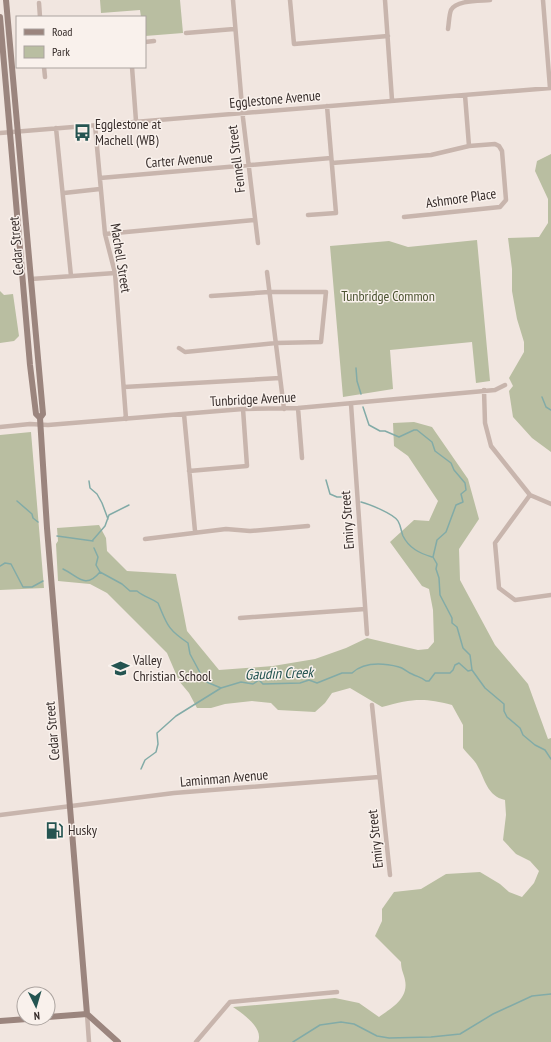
<svg xmlns="http://www.w3.org/2000/svg" width="551" height="1042" font-family="'PT Sans Narrow',sans-serif">
	<rect width="100%" height="100%" fill="#f1e6e0"/>
	<path fill="#b9bea1" d="M100,0H180L183,33L145,36V17H141L140,10L101,13Z
		M551,154V452L532,438L513,417L509,391L513,386L509,378L524,352V342L517,319L512,291V269L508,238L539,237L548,223V199L535,171L537,161Z
		M477,240L490,381L476,383L472,342L390,350L393,389L343,397L330,246L389,241L408,247Z
		M0,291L4,295L13,294L19,336L14,341L0,343Z
		M414,422L432,427L468,479L479,519L459,549L460,580L495,645L528,684L548,739L551,738V1042H258C264,1028 243,1014 233,1007L335,998L359,1003L379,1017C391,1008 409,999 405,980C404,974 401,970 401,962L375,936L382,921V909L394,892L421,889L446,874L480,872L500,884L509,892L522,897L534,883L539,871L530,861L516,854L503,840L506,815L505,800C487,796 485,779 477,765C474,759 467,754 463,748V725L452,705C423,697 411,699 382,707L350,688L332,693L325,703L315,712L278,710L271,703L252,701L225,704L211,708H197L189,693L179,681L167,653L107,593L90,584L58,581L56,544L58,541L57,528L99,525L106,538L107,551L127,571L176,574L187,631L219,670L273,666L315,659L346,648L367,638L418,650L428,649L434,642L433,610L429,589L422,586L390,542L414,520L429,521L438,501L408,456L394,446L393,423Z
		M31,432L44,588L0,590V435Z"/>
	<g fill="none" stroke-linecap="round" stroke-linejoin="round">
		<path stroke="#82aba7" stroke-width="1.5" d="M356,368L357,381L361,394
			M542,397L546,407L551,410
			M363,407L369,425L380,431H385L399,437L414,430H417L432,442L435,451L451,463L454,470L465,483L466,490L461,494L463,502L456,505L446,532L437,540L433,557L437,564L436,569L439,578L440,595L452,618V623L457,627L463,648L470,655L472,670
			M326,480L330,494L337,497H347
			M89,481L90,488L97,494L102,503L108,519
			M17,501L32,514L33,518L38,522
			M361,502C369,504 394,514 398,521C401,526 401,531 403,536C409,548 419,553 432,557
			M57,536L93,541
			M92,541L105,526L109,515L129,505
			M94,548L98,557L96,565L100,572L122,584L130,591H137C144,597 151,598 158,603C167,624 167,629 188,643L190,654L204,680L209,683L221,688L241,682L253,684L259,680L263,684L300,683L309,680L317,683L342,673H352C364,662 383,663 399,667C404,668 408,673 412,674C418,677 421,677 426,681H429L435,673H450L453,670L455,665L459,663L468,671L472,670L485,688L504,704V711L507,717L520,728L523,735L535,745L545,750L551,759
			M0,566L5,563L11,564L23,587H32L43,581
			M63,569C78,576 85,590 100,572
			M141,769L145,760L156,752L158,744L157,733L176,716L221,688
			M293,1042L320,1025L341,1022L354,1024L377,1036L389,1038L431,1037L460,1034L493,1014L532,996L551,994"/>
		<path stroke="#c8b5ad" stroke-width="4.5" d="M233,0L243,118L258,243
			M290,0L294,44L388,36
			M385,0L392,100
			M543,0L550,88
			M39,3L40,17
			M448,29C449,23 449,15 451,10C456,0 480,1 490,0
			M186,33L234,29
			M145,42L154,41
			M44,67L45,77
			M132,67L136,121
			M465,95L469,146
			M95,125L105,234L115,273L126,419
			M56,128L71,276
			M0,133L551,88
			M332,163L431,155L469,146L495,144L499,146L502,151L506,200L500,207L404,217
			M100,178L331,158
			M64,193L100,189
			M308,215L336,213L327,106
			M105,234L254,220
			M267,272L284,409
			M31,279L115,273
			M179,348L185,352L276,343L321,342L326,292H269L211,296
			M124,387L280,378
			M484,390L485,423L491,446L530,495L551,504
			M351,404L367,634
			M298,408L302,458
			M184,414L195,531
			M0,427L30,424L48,425L243,409L298,408L495,390L505,385
			M189,471L247,466L243,409
			M530,495L495,543L499,588L515,600L551,595
			M145,539L226,529L250,531L308,526
			M240,618L365,609
			M372,705L390,875
			M0,815L174,793L379,777
			M87,1014L89,1042
			M196,1042L230,1002L337,992"/>
		<path stroke="#9b857e" stroke-width="6" d="M6,0L43,414L40,418
			M0,17L30,365L36,414L40,418L47,528L87,1014
			M48,1017L87,1014L118,1042
			M0,1021L41,1018"/>
	</g>
	<defs>
		<symbol id="bus-bare" viewBox="-9 -9 18 18"><path d="M-5-6H5V4H4V6H2V4H-2V6H-4V4H-5ZM-3.5-4V0h7V-4ZM-3.5 1.2v1.5H-2V1.2ZM2 1.2v1.5H3.5V1.2Z" fill="#245451" stroke="#f9f1ec" stroke-width="2.5" paint-order="stroke"/></symbol>
		<symbol id="school-bare" viewBox="-9 -9 18 18"><path d="M0-5L7-2L0 1L-7-2ZM-4 1L0 2.5L4 1V4Q0 6-4 4Z" fill="#245451" stroke="#f9f1ec" stroke-width="2.5" paint-order="stroke"/></symbol>
		<symbol id="fuel-bare" viewBox="-9 -9 18 18"><path d="M-5.5-6h7V0h2V4h1.3V-2.5L3-4.5l.8-.8L6-3V5H2.5V1h-1V6h-7ZM-4.2-4.7v3.2H.2V-4.7Z" fill="#245451" stroke="#f9f1ec" stroke-width="2.5" paint-order="stroke"/></symbol>
	</defs>
	<g fill-rule="evenodd">
		<use href="#bus-bare" x="70" y="120" width="25" height="25"/>
		<use href="#school-bare" x="108" y="656" width="25" height="25"/>
		<use href="#fuel-bare" x="42" y="818" width="25" height="25"/>
	</g>
	<g text-anchor="middle" dominant-baseline="central" stroke-width="3" stroke-linejoin="round" paint-order="stroke">
		<g font-size="14" fill="#372d2b" stroke="#f9f1ec">
			<text transform="translate(275 99) rotate(-5)">Egglestone Avenue</text>
			<text transform="translate(236 159) rotate(-97)">Fennell Street</text>
			<text transform="translate(179 160) rotate(-5)">Carter Avenue</text>
			<text transform="translate(461 198) rotate(-8)">Ashmore Place</text>
			<text transform="translate(16 246) rotate(-95)">Cedar Street</text>
			<text transform="translate(121 258) rotate(81)">Machell Street</text>
			<text transform="translate(253 399) rotate(-3)">Tunbridge Avenue</text>
			<text transform="translate(347 520) rotate(-94)">Emiry Street</text>
			<text transform="translate(52 731) rotate(-95)">Cedar Street</text>
			<text transform="translate(224 778) rotate(-5)">Laminman Avenue</text>
			<text transform="translate(375 839) rotate(-96)">Emiry Street</text>
		</g>
		<g font-size="14" fill="#372d2b" stroke="#f9f1ec" text-anchor="start">
			<text x="95" y="124">Egglestone at<tspan x="95" dy="16">Machell (WB)</tspan></text>
			<text x="133" y="660">Valley<tspan x="133" dy="16">Christian School</tspan></text>
			<text x="68" y="830">Husky</text>
		</g>
		<g font-size="14" fill="#4b5331" stroke="#f9f1ec">
			<text x="388" y="296">Tunbridge Common</text>
		</g>
		<g font-size="15" font-style="italic" fill="#245451" stroke="#f9f1ec">
			<text transform="translate(279 673) rotate(-2)">Gaudin Creek</text>
		</g>
	</g>
	<rect x="16" y="16" width="130" height="52" fill="#f9f1ec" stroke="#aba39f"/>
	<rect x="24" y="29" width="20" height="6" fill="#9b857e" stroke="#aba39f"/>
	<text x="52" y="36" font-size="12" fill="#372d2b">Road</text>
	<rect x="24" y="46" width="20" height="12" fill="#b9bea1" stroke="#aba39f"/>
	<text x="52" y="56" font-size="12" fill="#372d2b">Park</text>
	<g transform="translate(36 1006) rotate(175)"><circle r="19" fill="#f9f1ec" stroke="#aba39f"/>
	<path d="M0-3L7 15L0 10L-7 15Z" fill="#245451"/>
	<text y="-6" font-size="11" font-weight="bold" text-anchor="middle" fill="#372d2b">N</text>
	</g>
</svg>
